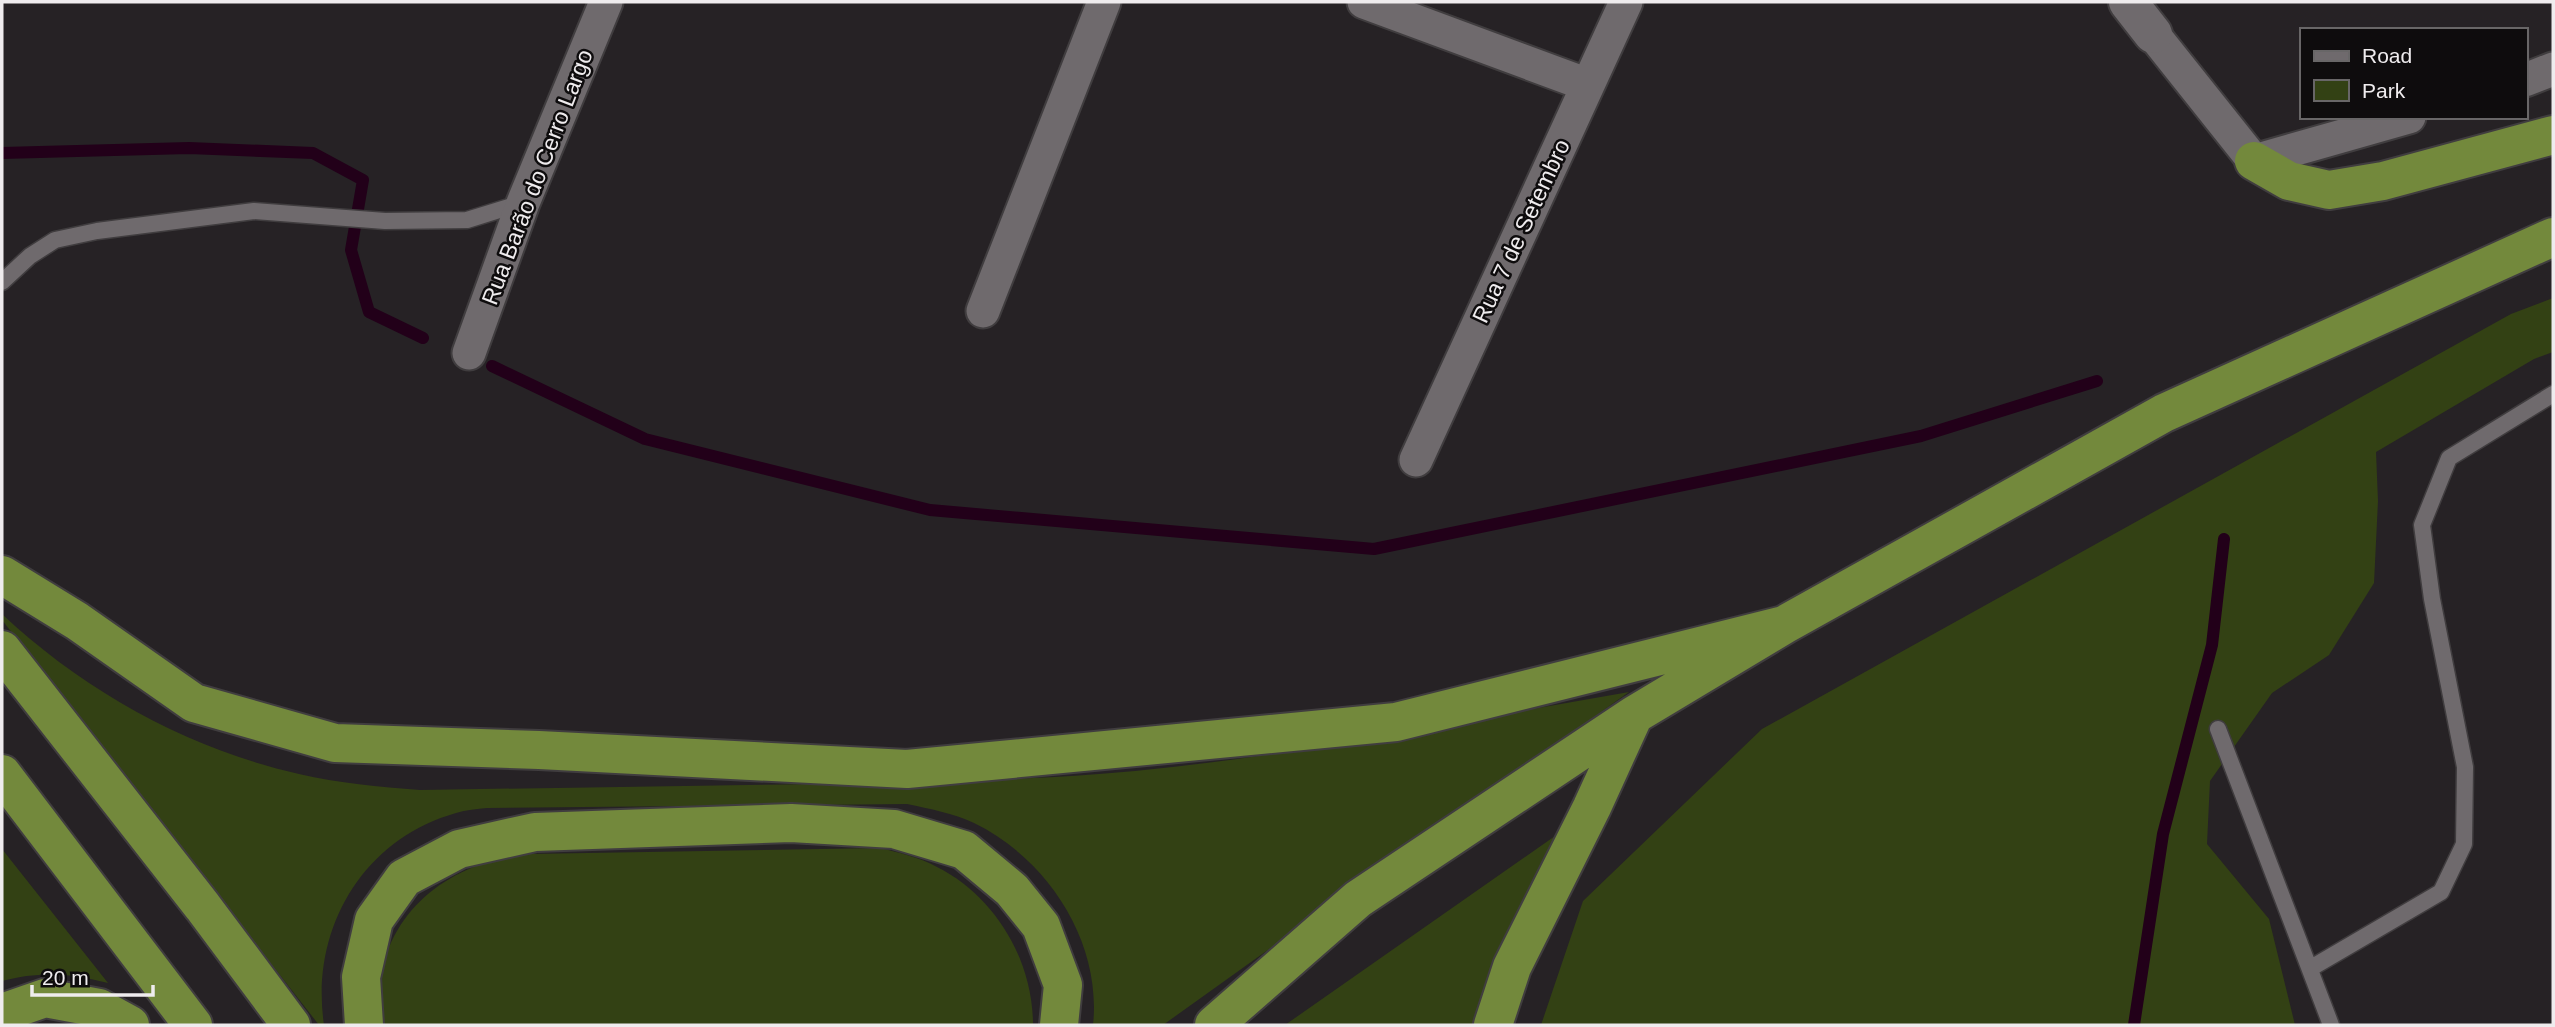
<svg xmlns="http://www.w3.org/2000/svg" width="2555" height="1027" font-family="Arial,sans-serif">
	<rect width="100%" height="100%" fill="#262225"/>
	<path fill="#334114" d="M2553,298V352L2534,359L2376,452L2378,501L2374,583L2329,655L2272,693L2210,781L2207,844L2269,919L2295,1025H1541L1583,901L1762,729L2511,314Z
		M2,614C84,691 188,749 299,774C339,783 379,787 420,790C551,788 681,786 811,784C919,782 1027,781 1135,771C1301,755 1464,720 1629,692L1163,1025H1093C1102,942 1048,859 974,823C953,813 930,809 907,804L487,808C477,809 466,810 456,813C361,840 310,931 324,1025H319L2,620Z
		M1565,829L1476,1025H1285Z
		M880,848C900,853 919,857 937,867C995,896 1033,960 1033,1025H378C378,1015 377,1004 378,993C386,909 450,862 529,854Z
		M2,849L108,983C71,973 39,971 2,981Z"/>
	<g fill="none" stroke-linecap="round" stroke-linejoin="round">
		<path stroke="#220019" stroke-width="12" d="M2,153L189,148L313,153L363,180L351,250L369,312L423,338
			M492,366L645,439L930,510L1374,549L1921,436L2097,381
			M2134,1025L2163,834L2212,645L2224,539"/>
		<defs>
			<path id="service" d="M2,282L30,256L55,240L97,231L254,211L385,221L467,220L522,203
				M2218,729L2331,1025
				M2311,968L2441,892L2464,844L2465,767L2432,599L2422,525L2449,458L2553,394"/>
			<path id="minor" d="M1364,2L1588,85
				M2153,34L2254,161L2409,117
				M2525,80L2553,69
				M983,311L1104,2
				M469,353L523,203L606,2
				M1416,460L1626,2"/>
			<path id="tertiary" d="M2128,2L2153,34"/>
			<path id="trunk" d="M2254,161L2289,181L2329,190L2383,181L2553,135
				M2,575L77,621L194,703L335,743L539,750L907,769L1396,722L1784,625
				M2,650L203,907L291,1025
				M2,774L193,1025
				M2,1013L45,998L99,1008L130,1025
				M364,1025L361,977L374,920L404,878L459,849L535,832L791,823L894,829L964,850L1012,890L1041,926L1063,985L1059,1025
				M1214,1025L1358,899L1634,715L1784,625L2164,413L2553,237
				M1493,1025L1512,967L1592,807L1634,715"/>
		</defs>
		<use href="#service" stroke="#403d3f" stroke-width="19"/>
		<use href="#minor" stroke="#403d3f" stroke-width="37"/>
		<use href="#tertiary" stroke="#403d3f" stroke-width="42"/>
		<use href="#trunk" stroke="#403d3f" stroke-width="42"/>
		<use href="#service" stroke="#6f6a6d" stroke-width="16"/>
		<use href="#minor" stroke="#6f6a6d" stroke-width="33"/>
		<use href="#tertiary" stroke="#6f6a6d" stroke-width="38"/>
		<use href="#trunk" stroke="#73893c" stroke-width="38"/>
	</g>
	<g text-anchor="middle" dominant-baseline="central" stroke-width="5" stroke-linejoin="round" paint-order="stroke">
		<g font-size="23" fill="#efecee" stroke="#0e0c0d">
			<text transform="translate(537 177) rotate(-69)">Rua Barão do Cerro Largo</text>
			<text transform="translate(1521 231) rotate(-65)">Rua 7 de Setembro</text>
		</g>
	</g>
	<rect width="2555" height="1027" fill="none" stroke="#efecee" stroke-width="7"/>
	<rect x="2300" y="28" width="228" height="91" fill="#0e0c0d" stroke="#686667" stroke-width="2"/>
	<rect x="2314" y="51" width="35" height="10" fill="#6f6a6d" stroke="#686667" stroke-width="2"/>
	<text x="2362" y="63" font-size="21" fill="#efecee">Road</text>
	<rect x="2314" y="80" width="35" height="21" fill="#334114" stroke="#686667" stroke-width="2"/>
	<text x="2362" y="98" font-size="21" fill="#efecee">Park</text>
	<path d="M32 985v10h121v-10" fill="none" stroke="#efecee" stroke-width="3.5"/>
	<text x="42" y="985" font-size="21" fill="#efecee" stroke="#0e0c0d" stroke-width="5" paint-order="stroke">20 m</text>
</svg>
